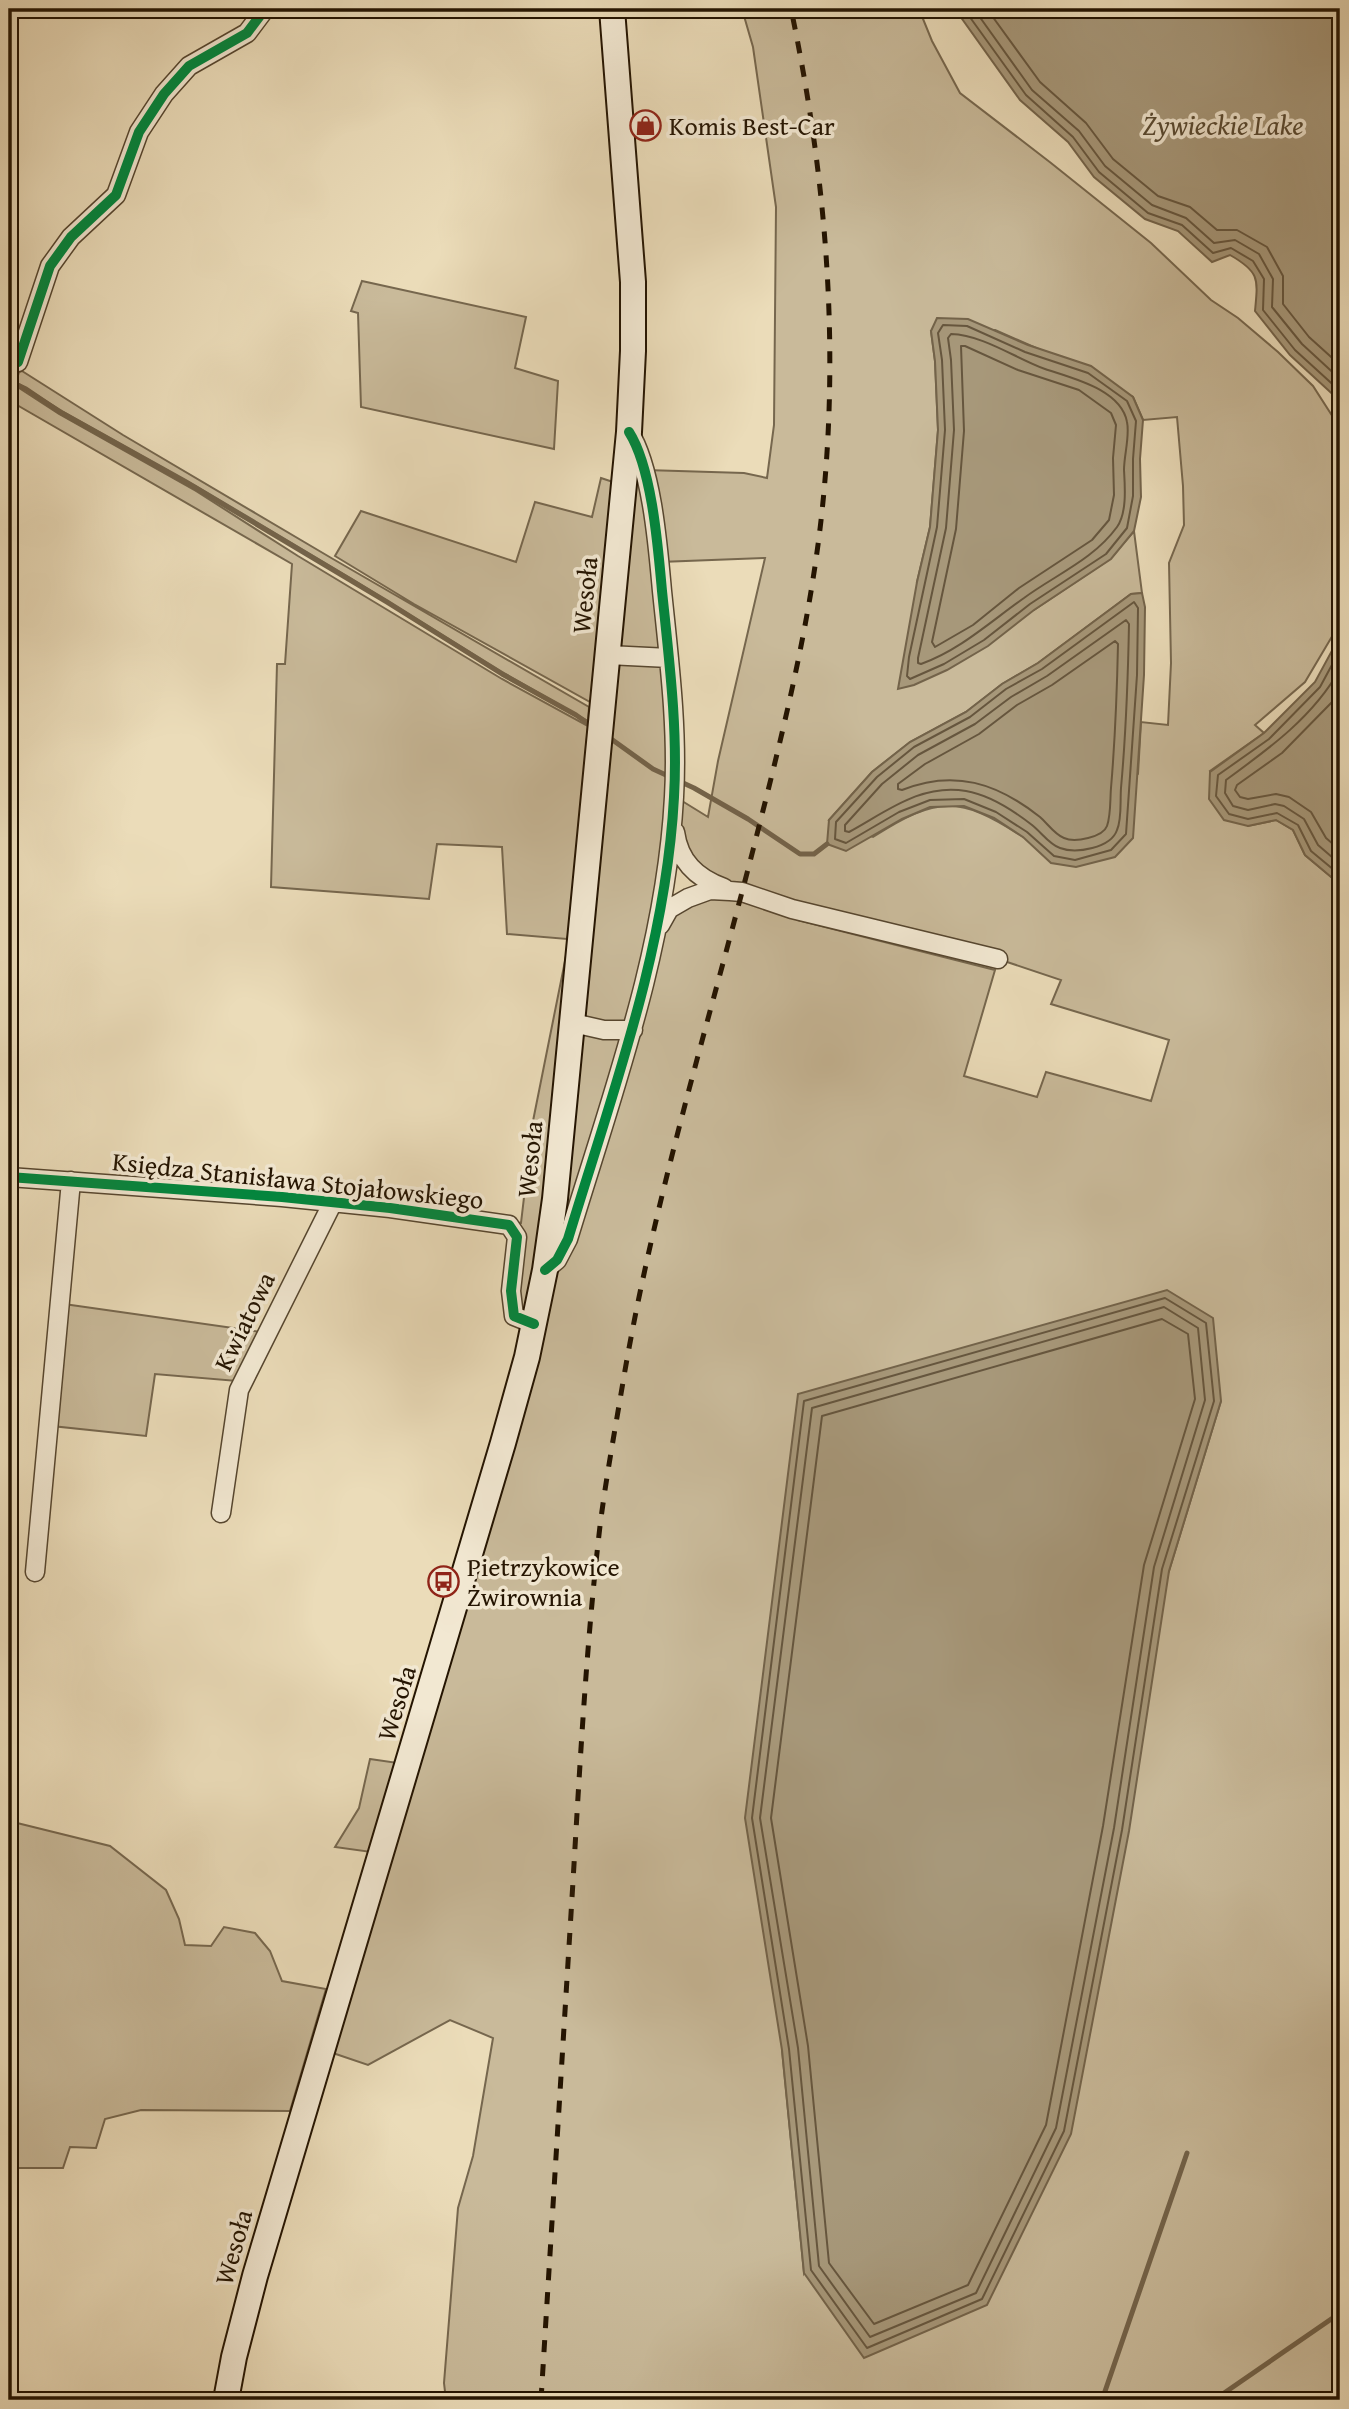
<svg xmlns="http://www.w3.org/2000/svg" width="1349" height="2409" font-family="'Gentium Book Plus',serif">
	<rect width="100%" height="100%" fill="#ebdcb9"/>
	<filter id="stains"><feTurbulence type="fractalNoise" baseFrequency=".00286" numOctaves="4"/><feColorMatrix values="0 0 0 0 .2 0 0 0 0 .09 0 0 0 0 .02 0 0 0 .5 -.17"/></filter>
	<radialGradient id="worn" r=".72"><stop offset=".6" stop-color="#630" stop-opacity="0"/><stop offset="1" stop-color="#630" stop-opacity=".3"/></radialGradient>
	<path fill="#c9ba9a" stroke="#76674e" stroke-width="2" fill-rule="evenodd" d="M742,9H919L932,41L960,93L1051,163L1151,243L1211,300L1238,318L1278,352L1313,386L1340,428V623L1305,682L1255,725L1264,733L1210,771L1248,826L1276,820L1293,830L1305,855L1336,881L1340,892V1097L1336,1130L1340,1140V2400H446L444,2383L458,2208L473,2156L493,2038L450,2020L368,2065L327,2051L534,1324L629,432L646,470L744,473L767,478L774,425L776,207L753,47ZM995,330L1052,355L1133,397L1143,420L1177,417L1183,486L1184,525L1169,563L1171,663L1168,725L1141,722L1138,774L1023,837C959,795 937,796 873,837L829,820L872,772L910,742L966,712L1002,684L1038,663L1131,594L1142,593L1134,531L1110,559L1034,610L917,582L930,527L938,430L935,361L931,331ZM765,558L718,761L708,817L674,796L660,562ZM676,844L706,881L656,931ZM793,909L998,959L1061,980L1051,1004L1169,1040L1151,1101L1046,1072L1037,1097L964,1076L995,970L797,920ZM1221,1401L1169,1571L804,2273L782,2050Z
		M362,281L526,317L515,368L558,381L554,449L361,407L358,313L351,311Z
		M22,371L123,435L333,559L589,707L588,721L504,673L352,579L186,480L62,411L16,382L19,372Z
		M16,386L59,414L196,491L298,556L502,679L588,726L570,928L567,939L507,934L502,847L437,844L429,899L271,887L277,664H285L292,564L17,405C10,398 13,394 16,386Z
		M601,478L613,482L594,683L590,702L414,604L335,556L361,511L516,562L535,502L592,517Z
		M566,956L569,957L545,1187L527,1309L523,1311L517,1308L513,1222L521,1223L533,1121Z
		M64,1304L261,1332L237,1381L155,1374L146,1436L52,1426Z
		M370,1759L398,1763L371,1852L335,1847L359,1808Z
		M9,1821L110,1846L166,1890L179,1919L185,1945L211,1946L224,1927L255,1933L270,1951L282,1981L326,1989L290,2111L141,2110L105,2119L96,2148L70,2147L63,2168H9Z"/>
	<path fill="#a7987a" stroke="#73634a" stroke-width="2" d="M955,9H1340V401L1290,355L1255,311C1258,279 1260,272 1230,255L1212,262L1178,231L1145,219L1094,177L1068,142L1020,100Z
		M937,318L968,319L1028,345L1091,366L1133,397L1143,420L1140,459L1141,497L1134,531L1111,559L1034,610L988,646L947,670L914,685L898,689L917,582L930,527L938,430L935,361L931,331Z
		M1142,593L1145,607L1144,675L1133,838L1115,857L1076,867L1051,863L1023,837L994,818L964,806L930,807L902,819L846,851L827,844L829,820L872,772L910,742L966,712L1002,684L1038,663L1131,594Z
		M1340,636V892L1336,881L1305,855L1293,830L1276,820L1248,826L1224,820L1209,799L1210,772L1264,733L1315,682Z
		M1167,1290L1213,1318L1221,1401L1169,1571L1129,1831L1071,2134L987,2305L864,2358L804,2273L782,2050L745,1818L798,1394Z"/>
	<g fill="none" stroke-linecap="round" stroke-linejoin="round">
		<path stroke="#66563e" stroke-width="2" d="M964,9L1026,95L1073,137L1099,172L1148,213L1182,225L1213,253L1231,248L1253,261L1264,279L1263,310L1295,350L1340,391
			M974,9L1032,90L1079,131L1105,166L1152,205L1186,218L1214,243L1235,240L1259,254L1273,279L1272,307L1302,344L1340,379
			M987,9L1040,82L1086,123L1113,159L1158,196L1190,207L1217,230H1237L1267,247L1283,276V304L1309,337L1340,365
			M943,325L967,326L1025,352L1088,373L1127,401L1136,421L1133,459V496L1127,528L1106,554L1030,604L984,640L944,664L910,679L907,676L909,657L937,527L945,430L942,360L938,333Z
			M951,334C983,335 1015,358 1045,369C1071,378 1121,389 1127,422C1130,436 1124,455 1124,470C1125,487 1127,513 1117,527C1093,560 1055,575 1024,598C990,622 960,650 921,664L918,663V658L946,528L954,430L951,360L948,338Z
			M961,346H965L1018,370L1079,390L1111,413L1116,425L1113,458L1114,495L1109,520L1092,540L1019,588L973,625L935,647L932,642L956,529L964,431Z
			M1134,602L1138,608L1137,675L1126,834L1111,850L1075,860L1054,856L1027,832L996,812L964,799L930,800L899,812L846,843L835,839L836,822L877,777L914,747L970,717L1006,689L1042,669Z
			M1126,620L1129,624C1128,678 1126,733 1121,788C1120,801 1122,819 1117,830C1111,848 1076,854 1060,848C1050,845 1041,832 1032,825C1014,811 990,795 966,791C921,783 886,812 849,832L845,831V825L882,784L918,755L975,724L1011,697L1047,676Z
			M1115,641L1118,644C1117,692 1115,741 1111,788C1110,799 1111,815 1107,826C1103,837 1075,843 1064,838C1055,835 1047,823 1040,817C997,783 954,769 902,790L898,789V784L925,764L979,734L1017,705L1052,685Z
			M1340,650L1320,687L1269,739L1218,775L1216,796L1229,814L1248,819L1277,813L1298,825L1311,851L1340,875
			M1340,669C1314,716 1270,748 1226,780L1225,793L1233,806L1248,810L1275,804L1284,806L1304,819L1318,845L1340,864
			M1340,691L1334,700L1282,753L1237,785L1235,790L1240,797L1248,799L1276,794L1289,797L1311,812L1326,838L1340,850
			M1165,1298L1206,1323L1214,1401L1162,1569L1122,1830L1064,2131L982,2299L867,2348L811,2270L789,2049L752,1818L804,1401Z
			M1164,1307L1198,1328L1205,1400L1154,1567L1114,1828L1056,2128L976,2293L870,2337L819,2266L798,2048L760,1818L812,1408Z
			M1162,1319L1188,1334L1195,1399L1144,1565L1103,1826L1046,2125L968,2285L874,2324L829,2263L808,2046L771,1818L822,1416Z"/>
		<path stroke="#73634a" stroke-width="5" d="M9,381L26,389L60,412L194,487L387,602L502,674L576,715L593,727
			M607,736L653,769L694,788L748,819L800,854H814L827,844
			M1102,2400L1187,2153
			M1214,2400L1340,2313"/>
		<defs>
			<path id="street" d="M18,362L50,266L71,237L116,195L139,132L164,94L189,66L247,33L265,9
				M608,655L669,658
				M675,832C679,861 696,878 724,888
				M660,925L669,909L688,898L710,890L730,891L742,892L792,909L998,959
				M573,1023L604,1030H633
				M9,1177L282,1197L390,1208L509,1225L517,1237L511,1291L514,1316L534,1324
				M545,1270L557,1260L568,1239C612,1094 666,949 674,797C678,729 669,659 662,591C658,547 652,468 629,432
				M221,1513L239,1390L333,1202
				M35,1572L71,1181"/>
			<path id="secondary" d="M226,2400L234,2357L255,2276L503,1443L527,1357L545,1270L555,1199L629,432L633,351V282L612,9"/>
		</defs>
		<use href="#street" stroke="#56462f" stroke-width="21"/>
		<use href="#secondary" stroke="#241401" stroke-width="28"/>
		<use href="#street" stroke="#f2e8d2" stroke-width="18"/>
		<use href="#secondary" stroke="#f2e8d2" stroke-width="24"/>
		<path stroke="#241401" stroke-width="5" stroke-dasharray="12 12" stroke-linecap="butt" d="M541,2400C551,2238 561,2076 571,1914C579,1785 585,1655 600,1526C606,1478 615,1430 623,1382C653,1204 708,1025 753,850C780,744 807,637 820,529C841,355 827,180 791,9"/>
		<defs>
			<path id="cycleway" d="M18,362L50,266L71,237L116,195L139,132L164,94L189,66L247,33L265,9
				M9,1177L282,1197L390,1208L509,1225L517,1237L511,1291L514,1316L534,1324
				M545,1270L557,1260L568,1239C612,1094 666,949 674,797C678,729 669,659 662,591C658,547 652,468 629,432"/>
		</defs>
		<use href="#cycleway" stroke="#f2e8d2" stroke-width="15"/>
		<use href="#cycleway" stroke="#00873e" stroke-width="10"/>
	</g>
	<defs>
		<symbol id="shop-ring" viewBox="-11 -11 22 22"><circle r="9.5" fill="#f2e8d2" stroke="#8f2418" stroke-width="1.5"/><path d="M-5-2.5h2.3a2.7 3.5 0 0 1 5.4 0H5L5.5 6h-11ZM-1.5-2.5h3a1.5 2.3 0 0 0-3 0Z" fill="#8f2418"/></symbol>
		<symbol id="bus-ring" viewBox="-11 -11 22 22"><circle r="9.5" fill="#f2e8d2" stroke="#8f2418" stroke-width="1.5"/><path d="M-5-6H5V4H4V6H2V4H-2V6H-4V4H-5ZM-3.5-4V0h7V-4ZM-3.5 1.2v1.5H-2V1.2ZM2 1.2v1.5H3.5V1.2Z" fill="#8f2418"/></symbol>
	</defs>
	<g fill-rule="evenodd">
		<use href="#shop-ring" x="628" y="108" width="35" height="35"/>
		<use href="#bus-ring" x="426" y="1564" width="35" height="35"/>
	</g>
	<g text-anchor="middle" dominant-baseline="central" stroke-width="7" stroke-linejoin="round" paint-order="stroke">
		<g font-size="26" fill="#241401" stroke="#f2e8d2" text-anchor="start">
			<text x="669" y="125">Komis Best-Car</text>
			<text x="467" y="1566">Pietrzykowice<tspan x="467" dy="30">Żwirownia</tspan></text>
		</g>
		<g font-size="26" fill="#241401" stroke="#f2e8d2">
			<text transform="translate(584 595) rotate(-84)">Wesoła</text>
			<text transform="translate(529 1159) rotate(-84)">Wesoła</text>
			<text transform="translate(298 1180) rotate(6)">Księdza Stanisława Stojałowskiego</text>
			<text transform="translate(244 1321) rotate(-64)">Kwiatowa</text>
			<text transform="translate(396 1703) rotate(-73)">Wesoła</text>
			<text transform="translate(233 2247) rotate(-74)">Wesoła</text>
		</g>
		<g font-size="28" font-style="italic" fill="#584931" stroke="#f2e8d2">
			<text x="1223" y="124">Żywieckie Lake</text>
		</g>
	</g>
	<rect width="1349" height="2409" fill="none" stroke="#ebdcb9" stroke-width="35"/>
	<rect x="10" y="10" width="1328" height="2388" fill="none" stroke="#241401" stroke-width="3.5"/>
	<rect x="18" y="18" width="1314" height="2374" fill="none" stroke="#241401" stroke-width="2"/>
	<rect width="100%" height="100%" filter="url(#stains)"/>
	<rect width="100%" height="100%" fill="url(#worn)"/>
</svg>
